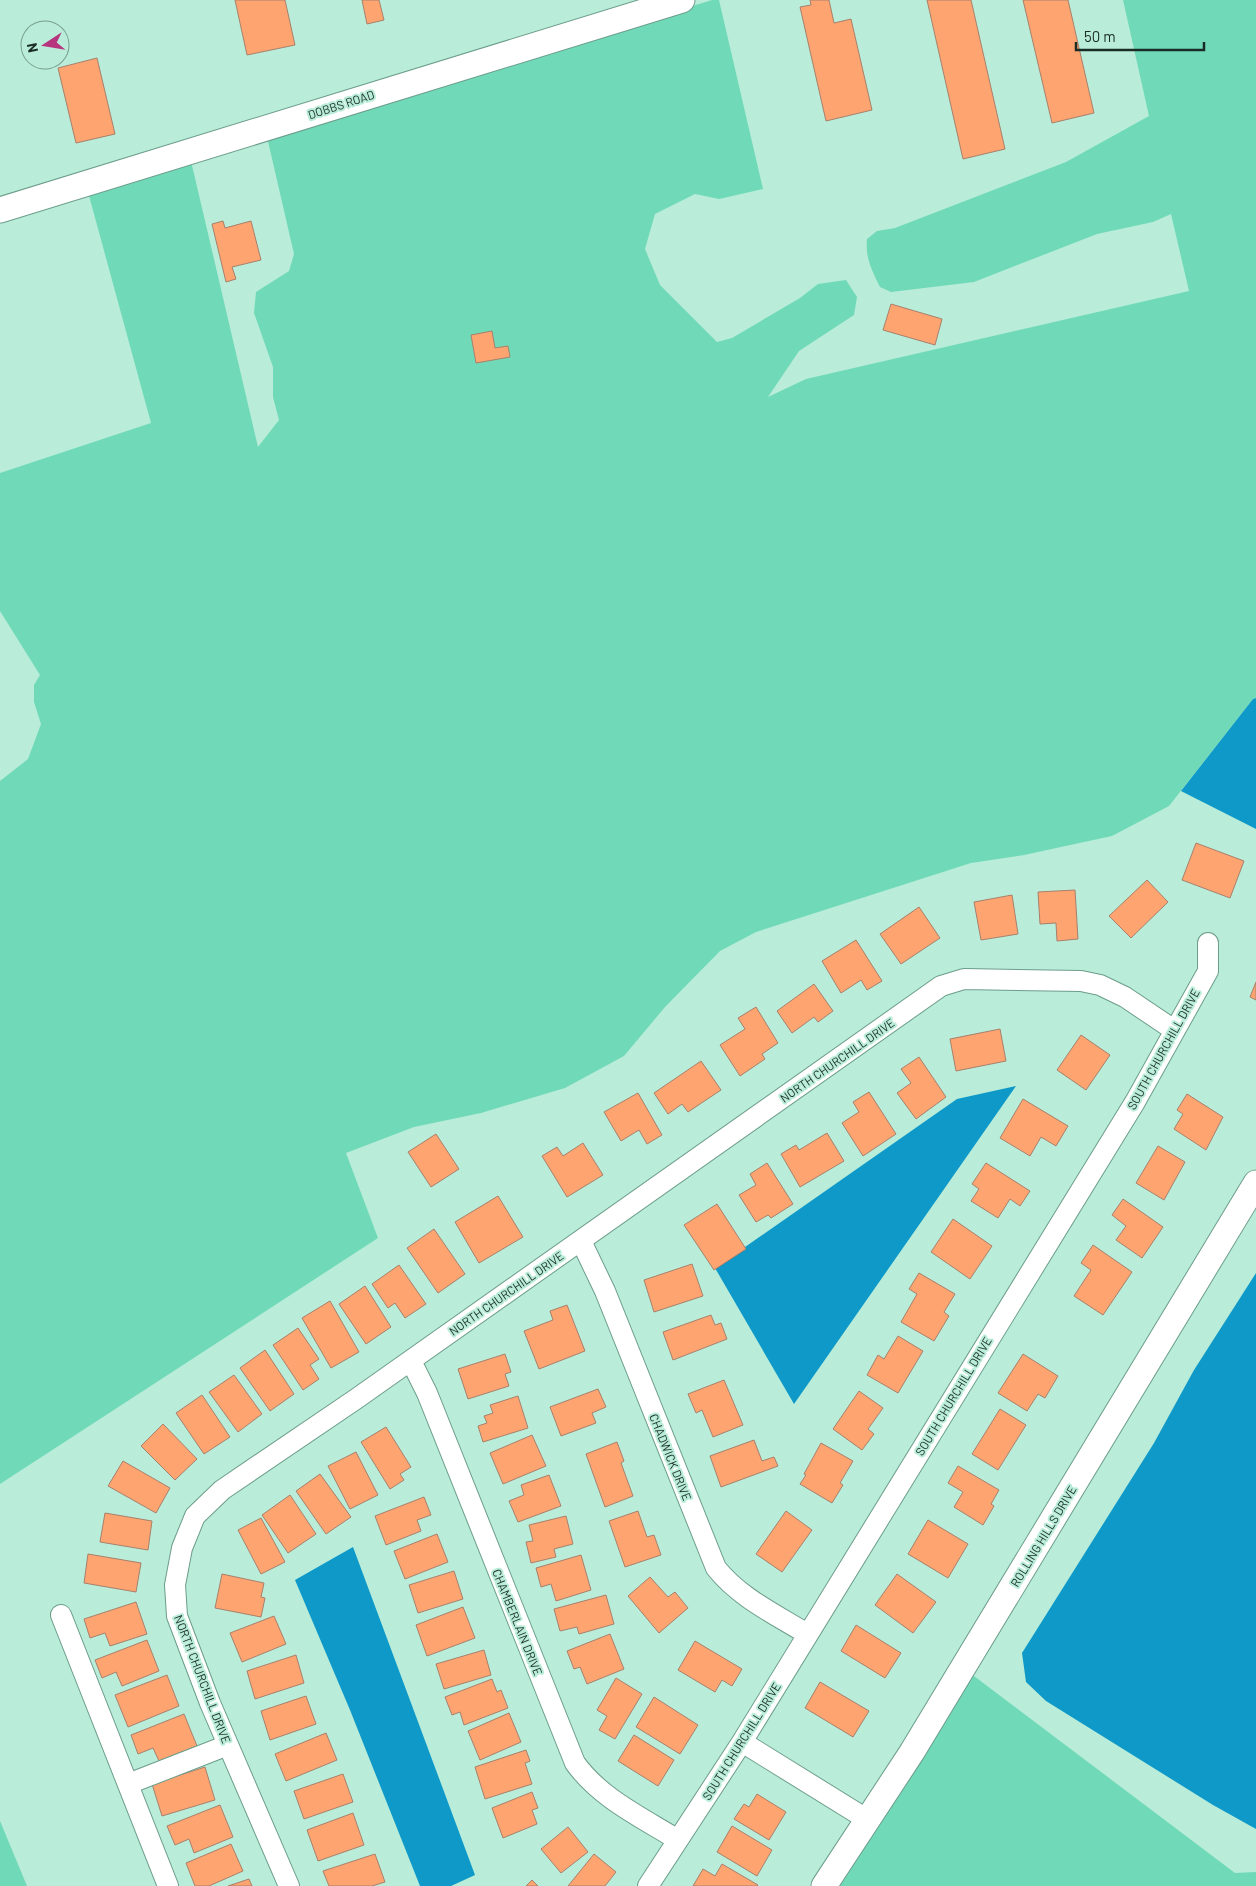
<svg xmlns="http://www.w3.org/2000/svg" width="1256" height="1886" font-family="Barlow,sans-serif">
	<rect width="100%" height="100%" fill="#b9ecd9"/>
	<path fill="#70dab8" d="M712,0H719L763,189L719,199L695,194L655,214L645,249L660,285L717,342L732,338L800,298L818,284L846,280L857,297L854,315L799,351L768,397L806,379L1189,291L1171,214L1153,222L1097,234L974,282L891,292L880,287C872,271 865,257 867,239L877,231L895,228L1066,162L1149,116L1123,0H1256V698L1253,699L1169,806L1112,836L1024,855L971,863L756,932L720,951L665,1007L624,1056L565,1088L481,1113L414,1127L346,1153L378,1238L0,1484V781L28,759L41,724L34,702V685L40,675L0,611V473L151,423L88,192L191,161L258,447L279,420L273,397V367L254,313L256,292L289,271L294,254L267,137Z
		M970,1673L1235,1873L1256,1872V1886H836Z
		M0,1821L27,1886H0Z"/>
	<path fill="#0e99c9" d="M1256,698V829L1181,791L1253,699Z
		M1016,1086L794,1404L715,1268L957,1099Z
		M1256,1273V1829L1213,1805L1046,1701L1026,1682L1022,1653L1154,1443L1194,1370Z
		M353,1547L475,1875L451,1886H420L350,1710L295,1580Z"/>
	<path fill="#fda471" stroke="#a8806b" d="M235,0H285L295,45L247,55Z
		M362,0H379L384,20L367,24Z
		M810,0H829L834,23L851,19L872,110L826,121L800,7L811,5Z
		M927,0H971L1005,149L963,159Z
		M1023,0H1068L1094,113L1052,123Z
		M97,58L115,134L76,143L58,68Z
		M223,221L225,228L251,221L261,260L232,267L236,279L226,282L212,224Z
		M891,304L942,319L935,345L883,330Z
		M492,331L495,348L508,346L510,357L476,363L471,335Z
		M1196,843L1244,861L1230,898L1182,880Z
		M1147,880L1168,902L1131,938L1109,916Z
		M1075,890L1078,939L1057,941L1056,923L1040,924L1038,892Z
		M1012,895L1018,934L981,940L974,902Z
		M919,907L940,938L901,964L880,934Z
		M856,940L882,981L867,990L861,980L841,993L822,961Z
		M1256,982V1000L1250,997Z
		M814,984L833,1011L818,1022L814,1017L792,1033L777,1011Z
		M756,1007L778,1043L762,1054L765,1059L740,1076L720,1045L745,1029L738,1018Z
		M1000,1029L1006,1061L956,1071L950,1039Z
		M1081,1035L1110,1055L1086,1090L1057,1070Z
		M919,1057L946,1097L916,1119L897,1093L911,1083L901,1069Z
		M701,1061L721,1090L688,1112L682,1104L668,1114L654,1093Z
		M869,1092L896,1134L863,1156L842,1123L859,1112L853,1102Z
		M638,1093L662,1135L647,1144L639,1130L621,1141L604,1112Z
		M1187,1094L1223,1117L1206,1150L1174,1129L1183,1114L1177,1110Z
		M1023,1099L1068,1126L1056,1146L1041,1137L1030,1156L1000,1138Z
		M827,1133L844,1161L800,1187L781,1154L796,1145L799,1150Z
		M436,1134L459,1169L431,1187L408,1152Z
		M583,1143L603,1175L567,1197L542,1156L557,1147L563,1156Z
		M1158,1146L1185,1162L1164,1200L1136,1183Z
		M767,1163L793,1204L771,1218L768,1215L756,1222L739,1195L756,1185L750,1174Z
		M986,1163L1030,1191L1020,1206L1010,1199L998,1218L971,1201L979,1189L972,1184Z
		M498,1196L523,1237L479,1263L455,1222Z
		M1123,1199L1163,1227L1142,1258L1116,1240L1126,1226L1112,1215Z
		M717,1204L746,1249L714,1270L684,1225Z
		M953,1219L992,1246L970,1279L931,1252Z
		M434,1229L465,1274L438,1293L407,1248Z
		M1093,1245L1132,1272L1103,1315L1074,1296L1091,1270L1081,1263Z
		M692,1264L703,1296L654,1312L644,1280Z
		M399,1265L426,1304L405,1318L395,1303L388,1308L372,1284Z
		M919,1273L955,1294L944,1312L949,1316L934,1341L901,1322L917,1294L909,1289Z
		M365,1286L391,1327L366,1344L339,1304Z
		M330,1301L359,1352L331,1368L302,1318Z
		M567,1305L585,1351L539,1369L524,1331L553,1320L550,1311Z
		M711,1315L715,1325L721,1323L727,1339L673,1360L663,1332Z
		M298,1328L319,1359L310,1365L319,1379L303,1390L273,1345Z
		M898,1336L923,1351L898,1393L867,1375L878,1355L884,1359Z
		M265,1350L294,1394L270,1411L240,1368Z
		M505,1354L511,1372L505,1374L509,1386L468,1399L458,1369Z
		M1023,1354L1058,1376L1045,1398L1038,1394L1027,1411L998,1393Z
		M234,1375L262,1414L238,1432L209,1392Z
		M724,1380L743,1425L713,1437L702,1410L696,1413L688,1394Z
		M598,1389L606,1407L592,1413L596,1423L561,1436L550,1407Z
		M859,1391L883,1408L868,1429L874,1434L862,1450L833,1429Z
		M202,1395L230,1437L204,1454L176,1413Z
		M518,1396L528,1428L483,1442L478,1426L487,1423L484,1416L493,1413L490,1405Z
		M1000,1409L1026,1425L998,1470L972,1454Z
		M163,1424L197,1459L175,1480L141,1446Z
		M386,1427L411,1467L400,1474L404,1480L390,1489L361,1442Z
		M532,1435L546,1466L503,1484L490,1453Z
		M754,1440L762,1461L774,1457L778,1466L721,1487L710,1456Z
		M617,1442L624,1461L621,1463L633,1496L605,1507L586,1454Z
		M821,1443L853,1461L840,1483L843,1485L832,1503L800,1484L806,1475L804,1474Z
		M356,1452L378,1495L350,1509L328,1466Z
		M123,1461L170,1488L156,1513L108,1486Z
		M958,1466L999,1490L991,1504L994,1506L983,1525L954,1507L963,1492L948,1483Z
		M320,1474L351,1517L326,1534L296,1491Z
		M549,1475L561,1506L518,1522L509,1501L524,1495L521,1485Z
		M290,1495L316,1534L288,1553L262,1515Z
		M424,1497L431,1515L417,1520L421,1531L386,1545L375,1516Z
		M638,1511L647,1537L654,1535L661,1555L625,1567L609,1521Z
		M786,1511L812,1530L782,1572L756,1554Z
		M105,1513L152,1521L148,1550L100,1542Z
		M566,1516L573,1544L554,1549L556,1557L531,1563L526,1542L533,1541L529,1525Z
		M261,1518L285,1562L261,1574L238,1530Z
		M928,1520L968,1544L948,1578L908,1554Z
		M437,1534L448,1562L405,1579L394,1551Z
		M88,1554L141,1563L136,1592L84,1583Z
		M581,1555L591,1590L556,1601L551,1584L541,1587L536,1568Z
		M454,1571L463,1599L418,1613L409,1585Z
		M222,1574L264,1583L261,1597L265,1598L261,1617L215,1608Z
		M897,1574L936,1602L913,1633L875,1605Z
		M650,1577L668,1597L675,1592L688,1608L659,1633L628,1596Z
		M606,1595L614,1624L579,1634L577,1627L560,1631L554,1609Z
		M136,1602L147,1634L110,1646L105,1633L90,1638L84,1619Z
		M463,1607L475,1638L427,1656L416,1625Z
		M274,1616L286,1644L242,1662L230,1633Z
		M856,1625L901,1653L885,1678L841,1651Z
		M610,1634L624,1669L587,1684L580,1667L574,1669L567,1651Z
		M147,1640L159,1671L122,1686L116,1672L102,1678L95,1660Z
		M695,1641L742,1669L732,1686L722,1680L715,1692L678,1670Z
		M484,1650L491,1675L444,1689L436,1664Z
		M296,1655L304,1683L255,1699L247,1671Z
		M167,1675L179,1706L128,1727L115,1695Z
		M616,1678L642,1694L615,1739L599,1730L607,1716L597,1710Z
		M492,1679L497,1692L501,1690L508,1708L464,1725L460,1712L452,1715L445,1697Z
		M820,1682L869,1711L853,1737L805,1708Z
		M306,1696L316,1724L270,1740L261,1711Z
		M654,1697L698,1725L680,1754L636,1727Z
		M509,1713L521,1742L480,1760L468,1731Z
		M184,1714L197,1746L159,1761L153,1748L138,1754L131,1735Z
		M326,1733L337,1760L286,1781L275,1754Z
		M634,1735L674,1760L658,1786L618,1761Z
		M526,1750L530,1761L525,1763L532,1784L485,1799L475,1767Z
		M205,1767L215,1800L162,1816L152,1784Z
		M343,1774L353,1802L304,1819L294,1791Z
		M532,1792L538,1808L532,1810L537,1824L503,1838L492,1808Z
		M757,1794L786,1812L769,1840L734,1819L744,1804L749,1807Z
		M220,1805L233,1837L194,1853L189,1839L175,1845L167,1826Z
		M353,1813L364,1845L318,1861L307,1830Z
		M732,1826L772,1850L757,1876L717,1852Z
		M568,1827L588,1852L561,1873L541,1849Z
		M231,1844L243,1871L209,1886H195L186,1863Z
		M375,1854L385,1882L372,1886H329L323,1871Z
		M594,1854L616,1872L605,1886H568Z
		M722,1864L758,1885L757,1886H693L703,1869L715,1876Z
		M249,1879L252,1886H228Z
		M532,1880L538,1886H526Z"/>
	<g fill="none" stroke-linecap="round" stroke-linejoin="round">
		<defs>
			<path id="minor" d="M581,1241L605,1291L716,1568C740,1598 775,1614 807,1634
				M411,1361L427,1393L575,1763C600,1798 641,1817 678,1840
				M61,1615L168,1886
				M742,1742L868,1820
				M128,1784L228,1745
				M289,1886L210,1703L177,1616L175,1585L182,1548L195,1516L222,1490L356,1399L941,986L964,979L1081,981L1100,985L1125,997L1174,1030
				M648,1886L742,1742L1135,1102L1208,971V943"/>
			<path id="tertiary" d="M0,210L682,0
				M824,1886L912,1752L1256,1183"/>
		</defs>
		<use href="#minor" stroke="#6c9d8b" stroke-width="22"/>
		<use href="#tertiary" stroke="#6c9d8b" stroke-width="27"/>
		<use href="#minor" stroke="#fff" stroke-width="20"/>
		<use href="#tertiary" stroke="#fff" stroke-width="25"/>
	</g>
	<g text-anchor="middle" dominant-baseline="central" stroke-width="4" stroke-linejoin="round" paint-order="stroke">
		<g font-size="12" fill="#192c25" stroke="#b9ecd9">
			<text transform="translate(341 104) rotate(-18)">DOBBS ROAD</text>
			<text transform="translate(1163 1049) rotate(-61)">SOUTH CHURCHILL DRIVE</text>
			<text transform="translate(837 1060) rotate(-35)">NORTH CHURCHILL DRIVE</text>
			<text transform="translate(506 1293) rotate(-35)">NORTH CHURCHILL DRIVE</text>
			<text transform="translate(953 1396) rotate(-59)">SOUTH CHURCHILL DRIVE</text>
			<text transform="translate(671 1457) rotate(68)">CHADWICK DRIVE</text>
			<text transform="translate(1043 1536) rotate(-59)">ROLLING HILLS DRIVE</text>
			<text transform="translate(518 1622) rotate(68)">CHAMBERLAIN DRIVE</text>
			<text transform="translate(203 1679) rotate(69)">NORTH CHURCHILL DRIVE</text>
			<text transform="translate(741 1741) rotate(-58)">SOUTH CHURCHILL DRIVE</text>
		</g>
	</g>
	<g transform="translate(45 45) rotate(258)"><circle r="24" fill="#b9ecd9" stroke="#799f91"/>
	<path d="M0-4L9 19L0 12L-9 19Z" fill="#b6357e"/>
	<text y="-8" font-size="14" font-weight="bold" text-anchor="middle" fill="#192c25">N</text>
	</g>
	<path d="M1076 42v8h128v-8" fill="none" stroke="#192c25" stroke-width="2.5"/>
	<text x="1084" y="42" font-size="15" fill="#192c25" stroke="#b9ecd9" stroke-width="4" paint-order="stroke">50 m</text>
</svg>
